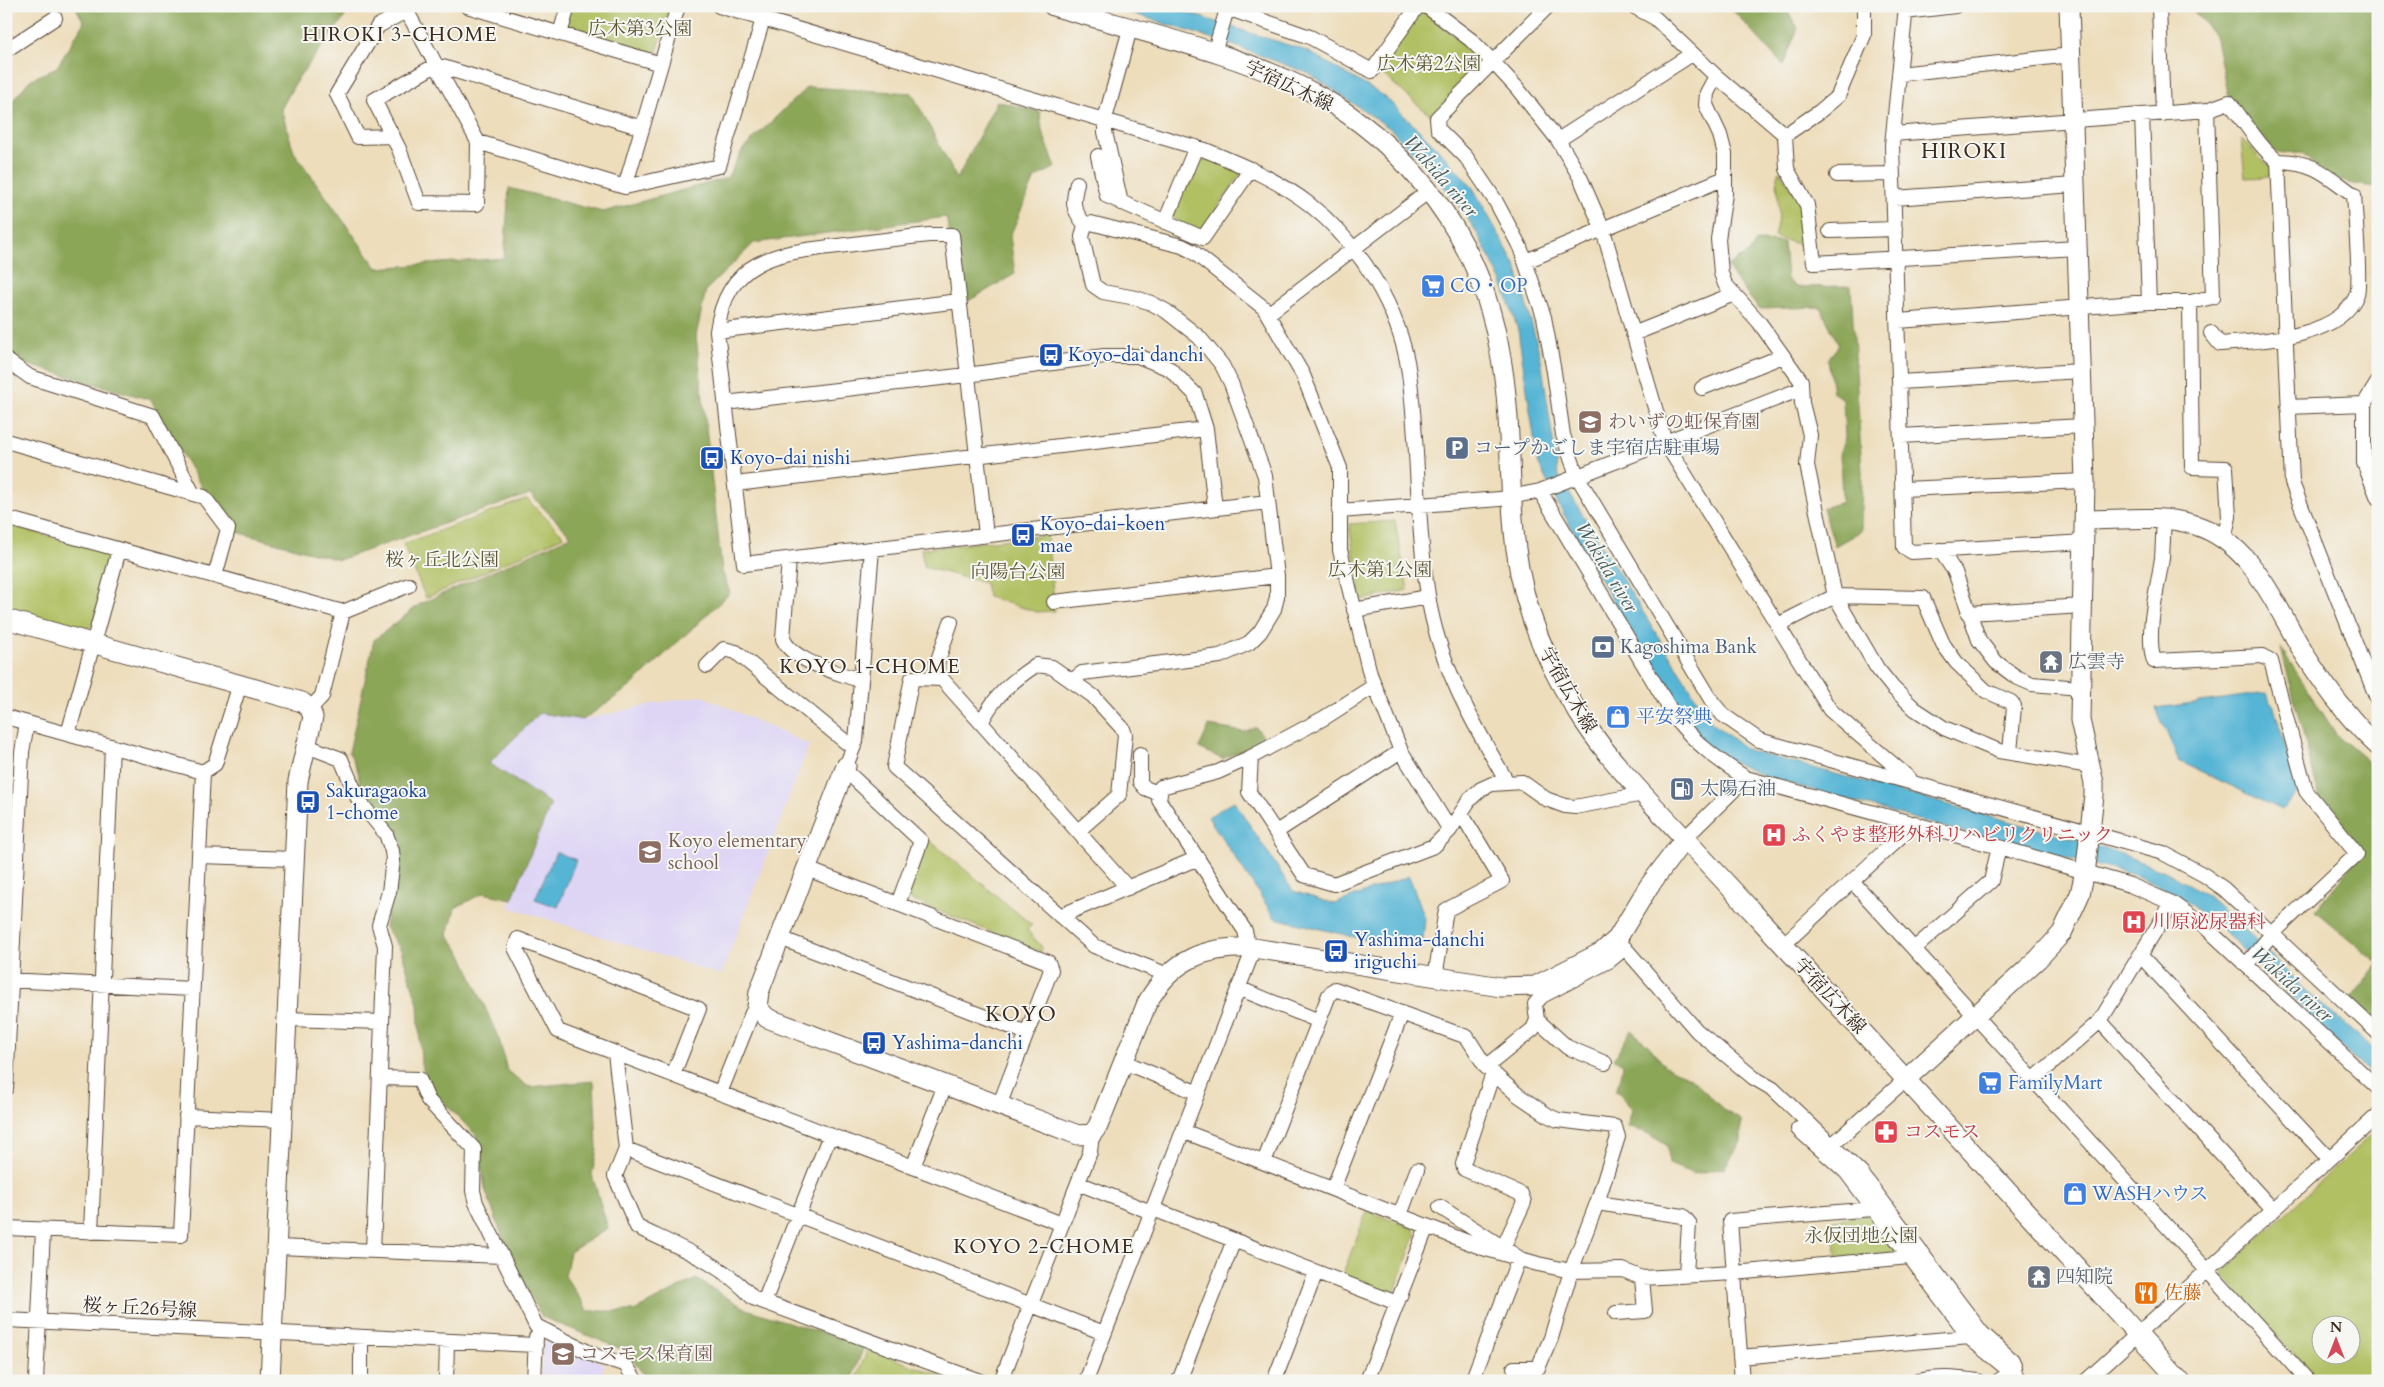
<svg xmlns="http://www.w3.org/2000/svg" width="2384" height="1387" font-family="Cardo,'Noto Serif JP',serif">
	<rect width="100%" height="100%" fill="#f6f6f2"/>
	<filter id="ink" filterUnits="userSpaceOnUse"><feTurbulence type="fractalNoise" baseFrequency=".02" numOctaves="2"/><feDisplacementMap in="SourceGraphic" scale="10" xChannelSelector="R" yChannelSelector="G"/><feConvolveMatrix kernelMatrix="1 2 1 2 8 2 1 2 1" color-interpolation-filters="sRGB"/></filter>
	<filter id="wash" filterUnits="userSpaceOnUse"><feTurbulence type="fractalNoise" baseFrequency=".0096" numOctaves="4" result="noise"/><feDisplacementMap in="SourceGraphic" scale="20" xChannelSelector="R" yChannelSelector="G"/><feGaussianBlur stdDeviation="1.12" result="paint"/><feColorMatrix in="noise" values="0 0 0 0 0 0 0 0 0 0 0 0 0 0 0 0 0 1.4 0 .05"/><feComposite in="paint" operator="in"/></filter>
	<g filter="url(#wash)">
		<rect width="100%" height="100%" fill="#edddbb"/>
		<path fill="#ded5f5" d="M702,696L809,745L721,975L509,907L551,805L489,763L540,713L583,720L657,703Z
			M551,1339L605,1364L599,1378L600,1381H541L543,1344Z"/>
		<path fill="#b1c063" stroke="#767540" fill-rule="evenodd" d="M571,6H671L657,51L650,55L570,32L566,24Z
			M1425,12L1481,59L1480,66L1433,118L1379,71L1419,13Z
			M2241,139C2253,148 2259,160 2272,168L2270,177L2245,178Z
			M1203,156L1238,170L1240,175L1203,228L1196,230L1175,220L1173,214L1197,160Z
			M1780,171L1802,205L1805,246L1774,237L1779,215L1777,178Z
			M527,499L564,536L426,598L403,544Z
			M1395,521L1408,590L1361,600L1349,524Z
			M13,526L105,552L111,561L92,626L81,631L6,610V549Z
			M1047,535L1055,611L1037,612L988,597L985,583L924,567L921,549Z
			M929,840L1032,925L1027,930L1042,947L1041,952L909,899L908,893Z
			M2378,1129V1381H2318L2223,1277V1271ZM2322,1324H2352V1354H2322Z
			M1367,1211L1413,1228L1416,1233L1395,1291L1388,1293L1342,1276Z
			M1866,1214L1872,1217L1895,1248V1253L1837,1258L1833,1220Z
			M868,1349L954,1381H855Z"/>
		<path fill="#8ca659" stroke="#64683c" d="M75,6H353L298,78L281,109L294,152L377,268L504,258L509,188L603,212L727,178L743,149L807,87L912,93L957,179L997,101L1040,112L1042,131L1056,167L1035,178L1010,236L1015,274L965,303L946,217L754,243L706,290L696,336L722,571L730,593L631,686L583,720L540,713L489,763L551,804L512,899L483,893L455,908L448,935L463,956L500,1042L507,1071L529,1087L594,1081L597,1149L592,1175L608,1228L570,1252L565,1276L588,1311H634L696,1279L746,1309L864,1346L851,1381H647L629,1352L542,1317L509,1254L485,1189L477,1136L432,1091L421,1064L418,1004L401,950L385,927L397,858L403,844L362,800L358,771L349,752L374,640L420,604L571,536L530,494L339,560L226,529L151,400L22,363L6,352V124L14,99L30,80L57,67L84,22Z
			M1729,6H1784L1798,28L1783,65Z
			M2188,6H2378V187C2343,184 2324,179 2302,152L2277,153L2239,111L2227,93L2216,39L2205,23Z
			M1756,241L1784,242L1787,279L1796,287L1851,286L1862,472L1861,531L1835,546L1823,508L1842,502L1840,451L1845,438L1843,400L1833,392L1828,359L1839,345L1820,307L1759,309L1736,280L1727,266L1751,251Z
			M2281,648L2336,734L2378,770V963L2315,911L2356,860L2322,807Z
			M1209,726L1244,732L1256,727L1266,740L1222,759L1199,748Z
			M2378,964V1023L2351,999Z
			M1631,1030L1649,1046L1665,1066L1691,1078L1725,1111L1741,1120V1142L1724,1168L1694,1174L1669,1164L1668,1146L1645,1132L1627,1127L1632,1110L1622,1095L1615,1091L1621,1077L1623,1064L1614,1059Z"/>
		<path fill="#56b5d5" stroke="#48707a" d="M1109,6H1166L1307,51L1384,96L1435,146L1473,188L1516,266L1541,359L1558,475L1711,722L1747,750L2100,846L2165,871L2205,894L2242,926L2300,985L2378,1053V1079L2351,1057L2240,946L2193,906L2168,890L2135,875L1947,828L1766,777L1715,754L1691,731L1612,600L1557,502L1538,463L1518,330L1502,282L1476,231L1450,193L1391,129L1310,74L1230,44Z
			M2267,693L2270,702L2274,706L2298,792L2282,810L2179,761L2156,708Z
			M1234,801L1293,891L1334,904L1409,876L1425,918L1422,950L1407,940L1379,943L1275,918L1208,817Z
			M556,852L576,860L558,907L535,899Z"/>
	</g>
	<g filter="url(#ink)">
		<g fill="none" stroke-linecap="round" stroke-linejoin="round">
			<defs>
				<path id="street" d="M404,6L478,142L625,187L719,166L767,6
					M467,6L661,64
					M719,6L1205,150C1242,165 1278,180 1309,204C1360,244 1400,309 1409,373C1419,447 1416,521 1428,595C1438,663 1473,723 1507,782
					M1221,6L1310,37L1372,71L1418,6
					M1426,6L1471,40L1493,62L1517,88L1558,140L1580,177L1603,230L1665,442L1830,710L1910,779
					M1548,6L1437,118L1438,129L1466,157L1495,200L1520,247L1544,317L1554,372L1563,435L1577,476L1713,703L1723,715L1759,740L2163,853L2204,875L2224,889L2378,1033
					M1633,6L1655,18L1716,76L1785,135L1819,112L1838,96L1864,35V6
					M1906,6L1892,145L1904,547L1912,552L2085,542
					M2159,6L2163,114
					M1905,12L1955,6
					M560,34L568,6
					M6,50L55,18
					M1214,53L1228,6
					M1899,74L2071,55
					M1716,76L1707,93L1706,105L1720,135L1725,154V194L1718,239L1721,273L1725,284L1759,322L1801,381L1802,403L1810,435L1807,465L1835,596L1877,668L1893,688L1915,709L1944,728L1999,751L2090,766
					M2142,115L2149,302
					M1893,134L2207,110L2229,102C2243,119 2261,150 2278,161
					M1785,135L1787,169L1807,205L1814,263L2077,248
					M393,136L358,137L337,94L378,26L406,11
					M1558,140L1692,54
					M478,142L477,204L419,203L399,149L374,100L436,65L642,128
					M1098,156L1107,196L1203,238L1251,169
					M1837,175L1893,174
					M1077,183C1072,204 1072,208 1085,225
					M625,187L678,6
					M1894,198L2074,185
					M1121,203L1105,132V119L1130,29
					M1165,222L1196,147
					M1830,231L1895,229
					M1526,261L1725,178
					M2190,302L2192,467L2226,468L2229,517L2224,539
					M1268,314L1429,191
					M1898,321L2149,302H2190L2213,297L2207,110
					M717,331L959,301
					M2211,333L2220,344C2260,341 2340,339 2357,294C2361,284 2355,211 2354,195C2325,174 2315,162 2278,161L2292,483L2378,701
					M1633,334L1734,294
					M6,360L30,377L153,416L193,494
					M1900,382L2081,371
					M1702,388L1783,356
					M725,403L967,375L1104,356H1138L1170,369L1195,394L1206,429L1215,508
					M2364,404V463L2378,498
					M2288,407L2364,404L2378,382
					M1901,436L2083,426
					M6,441L204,497L228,529L215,576
					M735,484L1206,429
					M1903,489L2085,481
					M1540,491L1676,719C1696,744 1719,761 1746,778L1999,847L1991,881L1914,949
					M1339,511L1500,499L1540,491L1801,389
					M6,518L343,612L409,585
					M2164,519C2163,532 2163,545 2162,558C2158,587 2145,633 2154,661L2263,656L2271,661L2306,791L2357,854L2272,934L2246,965
					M986,535L952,235H929C899,238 868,242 838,246C777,253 727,258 717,331L744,564L1268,502
					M1940,550L1955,572L1979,640L1996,662L2016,677L2032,684L2080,688
					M789,559L783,639C793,662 838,672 861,681
					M1054,602L1277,576
					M1354,610L1428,597
					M1968,613L2083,606
					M1778,625L1835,596L1923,598L1943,644L1956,662L1986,691L2011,702L2014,706L2010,753
					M707,666L724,649L736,652L853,748
					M937,679V663L951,622
					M1072,681L1082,673L1220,656L1249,643L1260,632L1274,609L1277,597V576L1265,476L1231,383L1222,365L1199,337L1166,311L1151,303L1136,298L1103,292L1093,285L1082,237L1085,225L1091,223L1182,246L1192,251L1264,308L1303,375L1340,468V550L1370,674L1401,751L1450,830
					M1374,686L1324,718L1251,757L1249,792L1304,875L1334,884L1434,846L1450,830L1470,799L1481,789L1492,784L1522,782L1546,799L1565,806L1575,807L1643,794
					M310,709L322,696L343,612
					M6,717L203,772L181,1235L6,1228
					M981,723C994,696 1012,681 1036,665L1052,667L1093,696L1123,729L1125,735L1119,795L1078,831
					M68,734L119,550
					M307,746L341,759L359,801L386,834L392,851L393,860L389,892L379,925L385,946L373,1251
					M1140,754V782L1145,788L1160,794
					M846,766L856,741L872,549
					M845,770L921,841L898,904
					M203,772L215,764L240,684
					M1276,832L1401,751
					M1685,838L1746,778
					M1999,847L2130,885L2172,903L2203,925L2378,1088
					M199,856L294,859
					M807,869L1048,962L1051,970L999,1106
					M1852,881L2308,1381
					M1128,888L942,679L912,678L894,767L1094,946L1168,975
					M1060,916L1198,858
					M780,938L1027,1033
					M1617,939L1697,1031L1754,1078L1773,1089L1861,1173L1982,1333L2012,1360L2015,1367L2011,1373L1998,1381
					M1783,945L1915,823
					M1249,948L1245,931L1159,800L1161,787L1218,772L1251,757
					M2140,955L2329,1159
					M1435,977L1446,910L1502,881L1461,813
					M6,980L192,989
					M1238,988L1319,1021
					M287,1019L382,1022
					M1537,1020L1567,1047L1605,1063
					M2100,1021L2273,1210
					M615,1053L626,1149L615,1176L637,1227C678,1247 723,1264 753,1298L980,1381
					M1124,1062L1198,1093
					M1486,1067L1533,1029L1537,1020L1535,1004L1542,996L1609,961L1625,948
					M1493,1073L1463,1164L1464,1169L1521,1194L1524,1202L1503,1248
					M673,1075L699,1009L518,939L515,948L558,1031L1062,1224
					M380,1078L419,1079L428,1100L474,1149L473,1191L476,1203L536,1326L598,1357L625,1364L636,1381
					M2033,1080L2100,1021L2172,903
					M6,1088L22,752L27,723
					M720,1093L752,1013L757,1007
					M186,1116L282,1120
					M1798,1129L1846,1172L1972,1340L2022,1381
					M1183,1131L1483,1248L1538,1264L1571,1271L1623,1270L1642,1278L1734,1273L1910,1257
					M1832,1145L1906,1079
					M626,1149L1104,1333
					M1264,1162L1329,995L1335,989L1467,1037L1486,1067L1518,1095L1549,1116L1558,1120L1615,1127L1618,1137L1597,1203L1571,1271L1551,1338L1538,1368H1514
					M913,1167L945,1085
					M1078,1183L1151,1212
					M1333,1189L1402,1013
					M1597,1203L1683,1216L1689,1223L1686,1275
					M1440,1207L1519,1258L1472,1381
					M1153,1209L1397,1303
					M1400,1215L1417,1170
					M91,1232L112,746
					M277,1247L502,1256
					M764,1302L830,1135
					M1616,1313L1645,1311L1642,1278
					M6,1320L536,1345
					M361,1337V1381
					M1740,1357L1970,1337
					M36,1381L43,1230
					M446,1381L447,1341
					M534,1381L536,1337
					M1001,1381L1090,1152L1092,1134
					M1086,1381L1254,948
					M1179,1381L1234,1240
					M1274,1381L1316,1272
					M1367,1381L1427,1226
					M1742,1381L1730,1221L1873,1209
					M1917,1381C1939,1376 1956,1378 1978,1381
					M2086,1381L2378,1115"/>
				<path id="secondary" d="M1053,6C1140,32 1242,53 1321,97C1396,140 1459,214 1486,297C1501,342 1507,389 1509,436C1511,474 1511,512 1516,549C1524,613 1549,670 1585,723C1613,765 1649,800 1683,837C1722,878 1760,920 1799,962C1926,1101 2053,1241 2180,1381
					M2086,520C2121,520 2161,514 2195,525C2255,544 2276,609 2307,658C2327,689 2350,721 2378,746
					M6,619L302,702L310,709L313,717L298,781L270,1381
					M846,766L759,992L757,1007L767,1018L1078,1135L1092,1134L1098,1126L1147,1003C1172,959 1205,946 1254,948L1501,987L1535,986L1602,952L1617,939L1649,886L1685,838
					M1906,1079L2038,959L2062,933L2080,894L2086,866L2094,795V783L2080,720L2085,481L2069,6"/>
			</defs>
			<use href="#street" stroke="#564536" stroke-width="16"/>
			<use href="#secondary" stroke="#564536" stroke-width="21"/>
			<use href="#street" stroke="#fff" stroke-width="14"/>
			<use href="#secondary" stroke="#fff" stroke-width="19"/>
		</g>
	</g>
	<defs>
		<symbol id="supermarket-square" viewBox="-11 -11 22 22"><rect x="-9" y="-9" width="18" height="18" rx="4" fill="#3f7fe0" stroke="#f6f6f2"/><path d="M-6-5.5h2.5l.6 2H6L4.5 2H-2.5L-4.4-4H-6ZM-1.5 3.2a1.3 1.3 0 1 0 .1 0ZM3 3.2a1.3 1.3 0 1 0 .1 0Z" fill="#fff"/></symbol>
		<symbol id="bus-square" viewBox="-11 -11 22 22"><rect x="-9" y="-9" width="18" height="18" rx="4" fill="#1a4fb4" stroke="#f6f6f2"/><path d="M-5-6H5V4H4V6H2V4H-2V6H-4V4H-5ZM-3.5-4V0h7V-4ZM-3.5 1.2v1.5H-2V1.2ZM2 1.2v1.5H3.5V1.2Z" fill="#fff"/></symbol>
		<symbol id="school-square" viewBox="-11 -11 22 22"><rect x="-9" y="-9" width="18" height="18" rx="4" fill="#8d6e63" stroke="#f6f6f2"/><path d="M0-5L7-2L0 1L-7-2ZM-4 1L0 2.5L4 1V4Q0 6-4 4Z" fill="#fff"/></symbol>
		<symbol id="parking-square" viewBox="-11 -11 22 22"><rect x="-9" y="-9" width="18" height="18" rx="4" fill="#5c6f8a" stroke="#f6f6f2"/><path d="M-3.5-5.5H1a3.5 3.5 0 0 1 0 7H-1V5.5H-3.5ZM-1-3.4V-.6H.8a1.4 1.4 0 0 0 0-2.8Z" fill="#fff"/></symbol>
		<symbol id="bank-square" viewBox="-11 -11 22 22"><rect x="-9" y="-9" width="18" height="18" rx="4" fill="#5c6f8a" stroke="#f6f6f2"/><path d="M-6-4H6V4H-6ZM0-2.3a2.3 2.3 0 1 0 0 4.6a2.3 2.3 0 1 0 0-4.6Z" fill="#fff"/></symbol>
		<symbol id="temple-square" viewBox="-11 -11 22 22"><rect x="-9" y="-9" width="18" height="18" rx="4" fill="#6b7280" stroke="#f6f6f2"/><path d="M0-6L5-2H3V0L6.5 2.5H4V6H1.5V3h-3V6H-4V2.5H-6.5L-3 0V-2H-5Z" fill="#fff"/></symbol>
		<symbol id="shop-square" viewBox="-11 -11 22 22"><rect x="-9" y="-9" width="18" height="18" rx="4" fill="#3f7fe0" stroke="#f6f6f2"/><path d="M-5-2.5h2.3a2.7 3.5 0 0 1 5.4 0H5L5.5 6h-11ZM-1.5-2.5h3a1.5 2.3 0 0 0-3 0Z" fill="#fff"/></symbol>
		<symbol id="fuel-square" viewBox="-11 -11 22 22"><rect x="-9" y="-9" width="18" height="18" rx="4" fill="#5c6f8a" stroke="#f6f6f2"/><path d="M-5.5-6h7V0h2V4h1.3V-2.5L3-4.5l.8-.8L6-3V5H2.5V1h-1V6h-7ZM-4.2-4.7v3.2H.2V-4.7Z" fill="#fff"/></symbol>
		<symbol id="hospital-square" viewBox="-11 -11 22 22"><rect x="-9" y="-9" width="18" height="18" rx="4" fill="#e0444e" stroke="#f6f6f2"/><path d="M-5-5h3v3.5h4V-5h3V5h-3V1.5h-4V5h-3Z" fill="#fff"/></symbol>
		<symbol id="pharmacy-square" viewBox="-11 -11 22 22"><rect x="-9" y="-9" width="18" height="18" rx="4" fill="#e0444e" stroke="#f6f6f2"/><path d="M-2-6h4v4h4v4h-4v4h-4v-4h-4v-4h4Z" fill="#fff"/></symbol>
		<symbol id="restaurant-square" viewBox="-11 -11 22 22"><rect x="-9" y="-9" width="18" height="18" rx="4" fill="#e8710a" stroke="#f6f6f2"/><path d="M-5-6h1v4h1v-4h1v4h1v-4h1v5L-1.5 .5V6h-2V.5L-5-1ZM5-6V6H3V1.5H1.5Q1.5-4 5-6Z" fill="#fff"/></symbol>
	</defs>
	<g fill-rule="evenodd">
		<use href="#supermarket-square" x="1419" y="272" width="28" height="28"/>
		<use href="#bus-square" x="1037" y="341" width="28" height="28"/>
		<use href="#school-square" x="1576" y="408" width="28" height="28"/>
		<use href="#parking-square" x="1443" y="434" width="28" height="28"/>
		<use href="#bus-square" x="698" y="444" width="28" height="28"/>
		<use href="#bus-square" x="1009" y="521" width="28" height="28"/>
		<use href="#bank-square" x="1589" y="633" width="28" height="28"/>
		<use href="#temple-square" x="2037" y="648" width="28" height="28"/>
		<use href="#shop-square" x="1604" y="703" width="28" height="28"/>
		<use href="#fuel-square" x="1668" y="775" width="28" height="28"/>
		<use href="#bus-square" x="294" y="788" width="28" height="28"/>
		<use href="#hospital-square" x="1760" y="821" width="28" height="28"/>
		<use href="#school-square" x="636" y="838" width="28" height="28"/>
		<use href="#hospital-square" x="2120" y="908" width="28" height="28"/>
		<use href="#bus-square" x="1322" y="937" width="28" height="28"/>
		<use href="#bus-square" x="860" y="1029" width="28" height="28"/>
		<use href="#supermarket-square" x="1976" y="1069" width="28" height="28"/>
		<use href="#pharmacy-square" x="1872" y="1118" width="28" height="28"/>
		<use href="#shop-square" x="2061" y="1180" width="28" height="28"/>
		<use href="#temple-square" x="2025" y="1263" width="28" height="28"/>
		<use href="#restaurant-square" x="2132" y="1279" width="28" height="28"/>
		<use href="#school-square" x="549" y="1340" width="28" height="28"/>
	</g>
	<g text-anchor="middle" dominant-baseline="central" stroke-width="4" stroke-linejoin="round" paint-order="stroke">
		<g font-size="19" fill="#5e5733" stroke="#f6f6f2">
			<text x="640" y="29">広木第3公園</text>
			<text x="1429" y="64">広木第2公園</text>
			<text x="442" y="560">桜ヶ丘北公園</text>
			<text x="1380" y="570">広木第1公園</text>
			<text x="1018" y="572">向陽台公園</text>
			<text x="1861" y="1236">永仮団地公園</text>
		</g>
		<g font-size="19" fill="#3b2a1e" stroke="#f6f6f2">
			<text transform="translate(1289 86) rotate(25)">宇宿広木線</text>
			<text transform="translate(1568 690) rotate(60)">宇宿広木線</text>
			<text transform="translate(1830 996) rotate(47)">宇宿広木線</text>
			<text transform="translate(140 1308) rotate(3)">桜ヶ丘26号線</text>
		</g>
		<g font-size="19" fill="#366cbe" stroke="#f6f6f2" text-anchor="start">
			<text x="1450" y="286">CO・OP</text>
			<text x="1636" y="717">平安祭典</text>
			<text x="2008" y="1083">FamilyMart</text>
			<text x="2092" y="1194">WASHハウス</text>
		</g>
		<g font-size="19" fill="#164399" stroke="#f6f6f2" text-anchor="start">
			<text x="1068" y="355">Koyo-dai danchi</text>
			<text x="730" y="458">Koyo-dai nishi</text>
			<text x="1040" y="524">Koyo-dai-koen<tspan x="1040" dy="22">mae</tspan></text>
			<text x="326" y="791">Sakuragaoka<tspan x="326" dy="22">1-chome</tspan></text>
			<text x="1354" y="940">Yashima-danchi<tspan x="1354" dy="22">iriguchi</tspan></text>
			<text x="892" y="1043">Yashima-danchi</text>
		</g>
		<g font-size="19" fill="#785e54" stroke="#f6f6f2" text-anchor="start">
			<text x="1608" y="422">わいずの虹保育園</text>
			<text x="668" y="841">Koyo elementary<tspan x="668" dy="22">school</tspan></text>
			<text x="580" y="1354">コスモス保育園</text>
		</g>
		<g font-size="19" fill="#4e5e75" stroke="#f6f6f2" text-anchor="start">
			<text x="1474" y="448">コープかごしま宇宿店駐車場</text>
			<text x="1620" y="647">Kagoshima Bank</text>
			<text x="1700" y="789">太陽石油</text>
		</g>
		<g font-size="19" fill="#5b616d" stroke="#f6f6f2" text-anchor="start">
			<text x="2068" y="662">広雲寺</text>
			<text x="2056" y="1277">四知院</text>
		</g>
		<g font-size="19" fill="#be3a42" stroke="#f6f6f2" text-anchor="start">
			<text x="1792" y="835">ふくやま整形外科リハビリクリニック</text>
			<text x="2152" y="922">川原泌尿器科</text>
			<text x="1904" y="1132">コスモス</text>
		</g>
		<g font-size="19" fill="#c56008" stroke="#f6f6f2" text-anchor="start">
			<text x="2164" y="1293">佐藤</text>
		</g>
		<g font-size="20" letter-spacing="1" fill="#3b2a1e" stroke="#f6f6f2">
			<text x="400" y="34">HIROKI 3-CHOME</text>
			<text x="870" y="666">KOYO 1-CHOME</text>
			<text x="1044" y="1246">KOYO 2-CHOME</text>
		</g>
		<g font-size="20" font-style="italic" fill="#445b5e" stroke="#f6f6f2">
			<text transform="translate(1441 176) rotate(49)">Wakida river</text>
			<text transform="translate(1607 567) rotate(59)">Wakida river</text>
			<text transform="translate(2292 984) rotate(42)">Wakida river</text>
		</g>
		<g font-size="21" letter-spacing="1" fill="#3b2a1e" stroke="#f6f6f2">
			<text x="1964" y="151">HIROKI</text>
			<text x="1021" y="1014">KOYO</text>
		</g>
	</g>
	<rect width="2384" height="1387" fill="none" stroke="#f6f6f2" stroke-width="25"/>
	<g transform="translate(2336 1340)"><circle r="24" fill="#f6f6f2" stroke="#aba49d"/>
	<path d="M0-4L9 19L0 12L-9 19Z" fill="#d1495b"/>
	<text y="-8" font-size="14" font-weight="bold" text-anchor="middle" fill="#3b2a1e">N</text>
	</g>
</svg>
